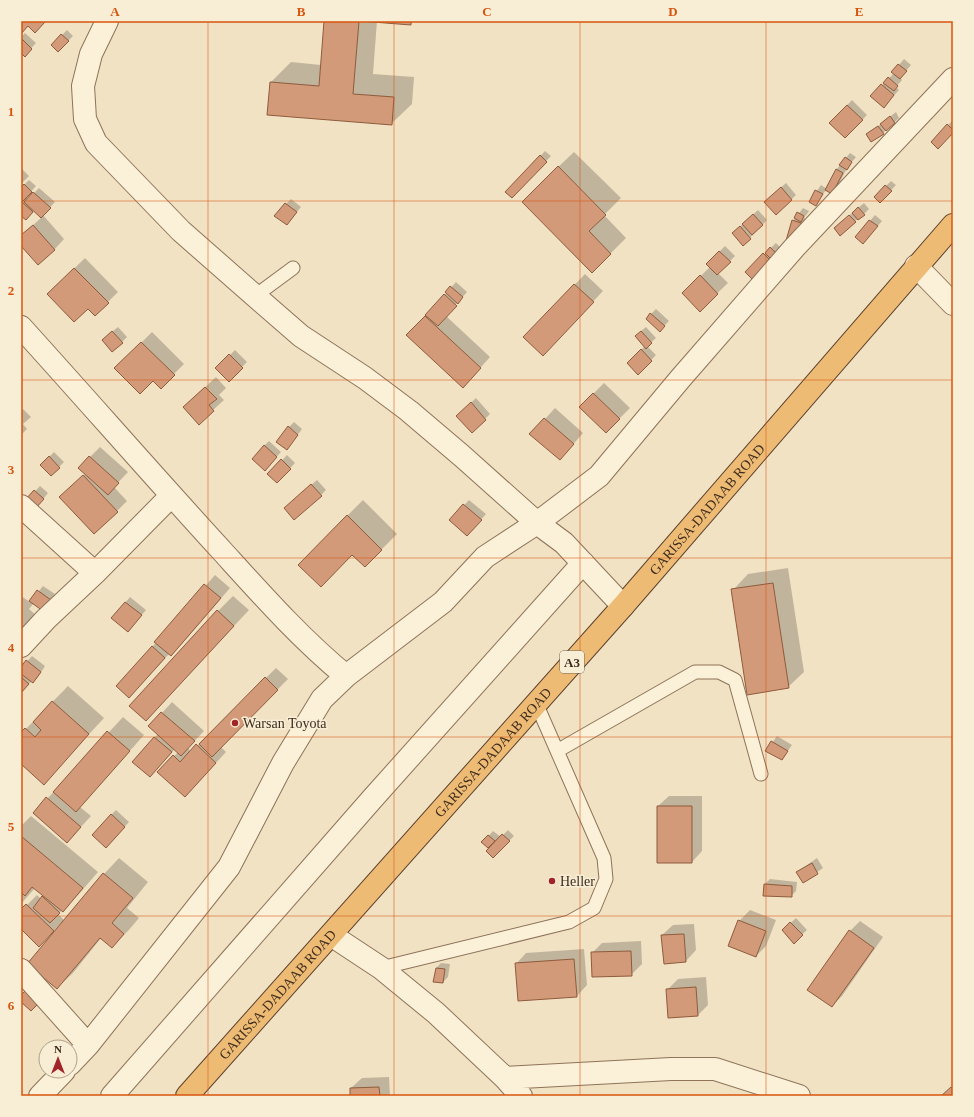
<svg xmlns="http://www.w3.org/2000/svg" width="974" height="1117" font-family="'Times New Roman',serif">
	<rect width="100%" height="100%" fill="#f1e2c4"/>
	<path fill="#0003" d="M325,21H414L411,24L377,21L373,74L414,77L412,104L391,124L271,82L291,62L321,65Z
		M67,30L73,36L58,51L52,45Z
		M25,33L36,43L25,55L21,52V37Z
		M904,59L911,65L900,78L902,80L896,87L899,90L889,101L872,96L894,73L893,72Z
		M852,100L867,115L845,137L830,123Z
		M896,112L899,118L883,133L868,134Z
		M953,120V132L948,125Z
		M545,151L551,156L512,197L507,192Z
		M574,152L621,198L604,215L626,238L592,272L538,186Z
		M850,153L856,157L847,168L837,188L832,192L826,190L816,204L810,201L821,185L827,189L836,170Z
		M21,168L29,176L21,184Z
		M29,180L36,186L26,197L28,199L39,188L55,202L43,215L64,239L54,250L21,244V236L42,217L34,210L26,219L21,214V188Z
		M891,181L896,185L880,202L875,197Z
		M786,183L796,195L776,214L770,197Z
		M291,199L301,207L291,219L286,204Z
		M864,203L869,209L864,214L855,221L840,223Z
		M803,208L809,211L804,218H805L799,241L793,221Z
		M758,210L767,220L750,238L733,233Z
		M875,215L882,221L868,238L856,237Z
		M776,243L780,247L752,278L746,272Z
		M725,246L735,256L718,273L728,283L700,310L683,293L710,267L707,264Z
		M85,258L118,292L95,315L88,307L48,294Z
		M585,274L603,291L553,344L524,337Z
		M456,282L467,292L446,316L490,357L473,376L408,335Z
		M656,309L669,321L660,330L651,314Z
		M118,327L127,337L122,342L108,335Z
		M646,327L656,338L647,346L656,355L638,374L628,363L645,346L641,331Z
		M152,332L184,364L161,387L153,380L116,368Z
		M235,350L247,362L229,380L217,368Z
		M216,377L226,388L219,395L224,400L199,423L184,407Z
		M604,383L630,408L606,432L580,407Z
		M476,398L490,414L472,432L462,411Z
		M555,408L583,433L570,448L545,419Z
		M23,409L31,417L23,424L27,429L21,435V411Z
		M294,422L302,429L291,444L289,427Z
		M269,441L281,452L270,464L264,446Z
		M100,447L128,472L114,487L127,501L117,511L71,487L86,473L90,457Z
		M54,452L64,462L51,475L41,465Z
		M287,455L295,463L277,482L269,474Z
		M317,480L326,490L321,495L290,503Z
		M40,486L48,493L40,503L27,500Z
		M363,500L397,534L365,566L352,554L347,516Z
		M469,500L486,514L472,530L450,520Z
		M788,568L804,672L788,687L733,590L748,574Z
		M215,575L230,588L181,645L171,655L169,654L129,697L152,647Z
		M43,586L55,594L48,605L34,603L29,609L37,616L21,635V596L30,602Z
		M233,596L249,610L161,704L218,611Z
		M130,597L146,610L128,631L112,618Z
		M32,656L45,666L38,677L33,682L32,681L21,692V668Z
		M276,668L288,679L221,747L226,752L195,786L159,772L178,752L175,749L150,776L154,738L158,734L150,726L172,702L204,731L188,748L191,752Z
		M68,686L104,718L44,783L21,763V734Z
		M123,717L144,735L80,807L91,816L67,842L34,813Z
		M777,736L792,745L782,759L767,750Z
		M669,796H702V851L692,862L658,806Z
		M116,810L129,822L111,842V815Z
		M31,816L98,872L78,895L58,914L65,921L104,874L119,858L148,882L127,908L139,918L128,931L112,946L101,938L73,973L57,988L61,925L60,924L50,935L21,928V911L37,895L41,899L44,896L35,888L21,904V826Z
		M508,830L514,836L493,857L490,849L483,842L493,831L501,837Z
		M817,858L823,868L803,882L797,872Z
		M770,879L797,882L796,891L791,896L765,884Z
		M750,910L776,920L766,946L756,956L730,946L739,921Z
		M796,918L807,930L794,942L783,930Z
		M860,921L883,937L842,996L832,1006L850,931Z
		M694,924L696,950L686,961L662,935L673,925Z
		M641,941L642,964L631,975L592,953L602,943Z
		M584,949L587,985L577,996L516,964L526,953Z
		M441,963L450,964L448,977L443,982L436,968Z
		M706,977L708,1005L698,1015L667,990L678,979Z
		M389,1077L390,1096H351V1088L362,1078Z"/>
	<path fill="#d29a78" stroke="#8f5b3d" d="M21,21H44L45,22L35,33L28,26L21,34Z
		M324,21H359L353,94L394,97L392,125L267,115L270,82L319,86Z
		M360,21H411V25Z
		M61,34L69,41L58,52L51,45Z
		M21,38L32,49L25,57L21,53Z
		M898,64L907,71L900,79L891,72Z
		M888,77L898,86L894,91L883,83Z
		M881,84L894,95L884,108L870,96Z
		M847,105L863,120L845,138L829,123Z
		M890,116L895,123L886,131L880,124Z
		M947,124L953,130V133L938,149L931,142Z
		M878,126L884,134L871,142L866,134Z
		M540,155L547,162L512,198L505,192Z
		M845,157L852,162L847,170L839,165Z
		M558,166L606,215L589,231L611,254L592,273L522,202Z
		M836,169L843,173L832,194L825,190Z
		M24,184L32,192L22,202L33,212L26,220L21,216V187Z
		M885,185L892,191L880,203L874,197Z
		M781,187L792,200L776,215L764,202Z
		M815,190L823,194L816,206L809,202Z
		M33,192L51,208L41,218L24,202Z
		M285,203L297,212L287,225L274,216Z
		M858,207L865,215L858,220L852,213Z
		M797,212L804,216L801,222L794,218Z
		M753,214L763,225L752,235L742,224Z
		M849,215L856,222L840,236L834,228Z
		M792,220L801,223L794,247L785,244Z
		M869,220L878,226L863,244L855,237Z
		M33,225L55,250L38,265L21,246V235Z
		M740,226L751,239L743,246L732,233Z
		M770,247L776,253L770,258L765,253Z
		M719,251L731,262L717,275L706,264Z
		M763,253L770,260L752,279L745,272Z
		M74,268L109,303L95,316L88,309L74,322L47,294Z
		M700,275L718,294L700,312L682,293Z
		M574,284L594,302L543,356L523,337Z
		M450,286L463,297L458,304L445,292Z
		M444,294L457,306L438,326L425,315Z
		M650,313L665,326L660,332L646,319Z
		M425,316L481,368L463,388L406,335Z
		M112,331L123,343L112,352L102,340Z
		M641,331L652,343L646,349L635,336Z
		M141,342L175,375L161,389L153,381L140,394L114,368Z
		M641,349L652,361L638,375L627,363Z
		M229,354L243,368L229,382L215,368Z
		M205,387L217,399L209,405L214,411L199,425L183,407Z
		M593,393L620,419L606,433L579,407Z
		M471,402L486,420L472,433L456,416Z
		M544,418L574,444L560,460L529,434Z
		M288,426L298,435L287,450L276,442Z
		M264,445L277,457L265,471L252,459Z
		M49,456L60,468L51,476L40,465Z
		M89,456L119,483L108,495L78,468Z
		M281,459L291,469L277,483L267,474Z
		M83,475L118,512L94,534L59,497Z
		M311,484L322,496L294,520L284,508Z
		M34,490L44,499L35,509L25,500Z
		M463,504L482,520L467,536L449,520Z
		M347,515L382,550L365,567L352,555L321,587L298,565Z
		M773,583L789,688L747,695L731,589Z
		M204,584L221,598L171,656L154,642Z
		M37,590L51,600L43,611L29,601Z
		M125,602L142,615L128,632L111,618Z
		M217,610L234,626L146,721L129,706Z
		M152,646L165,658L129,698L116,686Z
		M26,660L41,672L33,683L21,674V667Z
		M21,677L29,684L21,693Z
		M265,677L278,690L212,757L199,744Z
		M52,701L89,734L44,785L21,764V732L25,728L35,737L41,730L33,722Z
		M161,712L195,741L181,756L148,726Z
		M107,731L130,751L76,812L53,792Z
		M154,737L172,752L150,777L132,762Z
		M771,741L788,751L782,760L765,751Z
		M196,744L216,763L185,797L157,772L173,755L180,762Z
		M46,797L81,827L67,843L33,813Z
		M657,806H692V863H657Z
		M111,814L125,827L106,848L92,835Z
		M502,834L510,841L493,858L486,851Z
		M488,835L495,841L488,848L481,842Z
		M21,836L83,888L63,912L32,887L25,896L21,892Z
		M812,863L818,874L803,883L796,872Z
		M103,873L133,898L112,923L124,934L112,948L100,938L57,989L27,964Z
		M764,884L792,886V897L763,896Z
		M42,896L60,913L50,923L33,908Z
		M26,904L54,931L39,947L21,929V909Z
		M738,920L766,931L756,957L728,946Z
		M790,922L803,935L794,944L782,930Z
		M849,930L874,948L832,1007L807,990Z
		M684,934L686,962L664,964L661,935Z
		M631,951L632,976L592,977L591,952Z
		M574,959L577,997L518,1001L515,963Z
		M436,968L445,969L443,983L433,982Z
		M696,987L698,1016L668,1018L666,989Z
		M27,989L40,1002L31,1011L21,1002V995Z
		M379,1087L380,1096H350V1088Z
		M951,1087L953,1089V1096H941Z"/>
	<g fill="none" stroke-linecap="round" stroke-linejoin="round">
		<defs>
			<path id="service" d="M255,296L293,268
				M557,751L695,672H719L735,680L761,774
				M381,968L569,922L594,908L606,879L604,858L536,703"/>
			<path id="minor" d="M107,21L91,54L83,86L85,119L96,143L181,231L255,296L301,336L365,378L409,411L462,456L537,523L564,543L623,606
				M916,266L953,304
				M21,327C89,402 155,478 223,552C262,595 301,639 346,676
				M21,506L95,573
				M21,646L46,619L95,573L171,496
				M331,935L381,968L436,1013L505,1078L671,1069H715L799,1096
				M21,970L88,1045
				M70,1064L88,1045L229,867L283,763L322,699L346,676L443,602L485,557L537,523L599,476L680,379L794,248L953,79
				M505,1078L521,1096
				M40,1096L64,1071
				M112,1096L373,798L583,563"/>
			<g id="trunk">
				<path id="s1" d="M187,1096L623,606L953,225"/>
			</g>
		</defs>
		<use href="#service" stroke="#8e7359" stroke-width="15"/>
		<use href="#minor" stroke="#8e7359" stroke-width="24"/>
		<use href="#trunk" stroke="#5b412d" stroke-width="24"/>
		<use href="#service" stroke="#fbf0d8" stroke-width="13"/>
		<use href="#minor" stroke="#fbf0d8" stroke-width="22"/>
		<use href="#trunk" stroke="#eebb75" stroke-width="22"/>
	</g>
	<path fill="none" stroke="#d7540e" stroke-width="1" stroke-opacity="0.55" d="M208,21V1096M394,21V1096M580,21V1096M766,21V1096M21,201H953M21,380H953M21,558H953M21,737H953M21,916H953"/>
	<g fill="#a12429" stroke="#f8edd5" stroke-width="1.5">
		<circle cx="235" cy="723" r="4"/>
		<circle cx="552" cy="881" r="4"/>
	</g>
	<g text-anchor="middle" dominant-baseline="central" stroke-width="3" stroke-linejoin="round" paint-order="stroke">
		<rect fill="#f8edd5" stroke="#756655" stroke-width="1" x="560" y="651" width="24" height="22" rx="3"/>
		<g font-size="13" font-weight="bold" fill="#3d2c1e">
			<text x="572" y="662">A3</text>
		</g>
		<g font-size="14" fill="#3d2c1e" stroke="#f8edd5">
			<text stroke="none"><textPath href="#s1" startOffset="784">GARISSA-DADAAB ROAD</textPath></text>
			<text stroke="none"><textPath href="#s1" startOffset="460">GARISSA-DADAAB ROAD</textPath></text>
			<text stroke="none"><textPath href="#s1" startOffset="136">GARISSA-DADAAB ROAD</textPath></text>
		</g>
		<g font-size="14" fill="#3d2c1e" stroke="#f8edd5" text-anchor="start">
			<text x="243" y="723">Warsan Toyota</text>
			<text x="560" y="881">Heller</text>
		</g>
	</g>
	<rect width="974" height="1117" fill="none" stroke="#f8edd5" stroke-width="44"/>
	<g transform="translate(58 1059)"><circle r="19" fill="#f8edd5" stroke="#ada08c"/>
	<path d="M0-3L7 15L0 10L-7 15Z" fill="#a12429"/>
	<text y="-6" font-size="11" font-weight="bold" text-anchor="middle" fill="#3d2c1e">N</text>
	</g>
	<rect x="22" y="22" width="930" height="1073" fill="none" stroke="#d7540e" stroke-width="1.5"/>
	<g font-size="13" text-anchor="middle" font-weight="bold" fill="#d7540e">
		<text x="115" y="16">A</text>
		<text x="301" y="16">B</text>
		<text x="487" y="16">C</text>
		<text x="673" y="16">D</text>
		<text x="859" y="16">E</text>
		<text x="11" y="116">1</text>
		<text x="11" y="295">2</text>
		<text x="11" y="474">3</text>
		<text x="11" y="652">4</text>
		<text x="11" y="831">5</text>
		<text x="11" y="1010">6</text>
	</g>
</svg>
